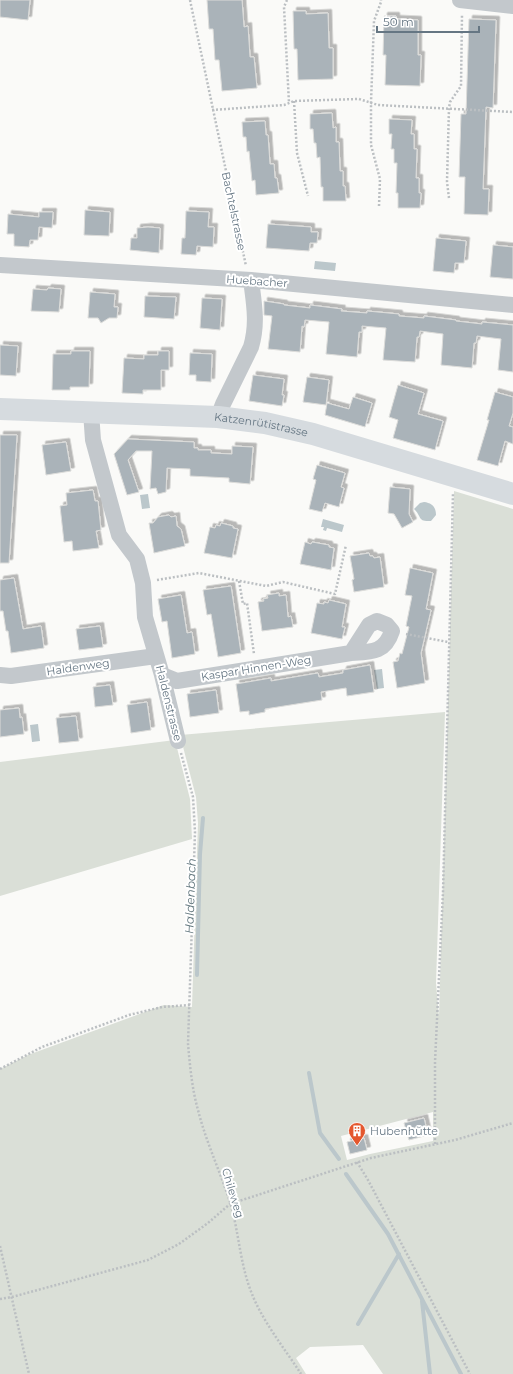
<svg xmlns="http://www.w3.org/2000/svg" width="513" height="1374" font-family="Montserrat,sans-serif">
	<defs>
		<filter id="shadow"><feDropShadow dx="3.5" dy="-3.5" stdDeviation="0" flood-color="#0004"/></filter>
	</defs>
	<rect width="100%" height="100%" fill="#fafaf8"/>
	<path fill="#dadfd7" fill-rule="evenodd" d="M454,491L513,509V1374H383L363,1345L310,1347L296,1358L306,1374H0V1069L28,1055L164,1005L192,1007L198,823L196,797L180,735L445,712L436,983L439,1017ZM433,1112V1141L370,1154L347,1160L341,1136Z
		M175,740L190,799L192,839L0,896V762Z"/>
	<path fill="#bbc7cb" d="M315,261L336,263L335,271L314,269Z
		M148,494L150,508L142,509L140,495Z
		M424,502C432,503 436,507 436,515L431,521C417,522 422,516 414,509L420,503Z
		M323,519L344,525L342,532L327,528L326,531L323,530L324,527H321Z
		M382,669L384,688L377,689L374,670Z
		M38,724L40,741L32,742L30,725Z"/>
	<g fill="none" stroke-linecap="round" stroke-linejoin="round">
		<path stroke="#bbc7cb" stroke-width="4" d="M197,975L200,854L203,818
			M309,1073L320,1133L339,1159
			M346,1174L388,1234L461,1374
			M422,1301L430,1374
			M358,1324L399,1254"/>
	</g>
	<path fill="#aab3b9" stroke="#dcdcda" filter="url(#shadow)" d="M0,0H30L28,20L0,17Z
		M207,0H242L244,27L248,26L250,57H254L257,88L222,91L219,60H215L213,29H209Z
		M293,11H306V14L328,13L329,48H333V79L298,80L297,49H294Z
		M384,16H396V19L418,20V55H421L420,86L385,85L386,55H383Z
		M469,19L496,20L493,108L486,107L483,189H489L488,215L464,214L465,177H459L461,114H466Z
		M332,113L333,128L336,127V142H339L340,171H343V186H345L346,201H323V187H321L320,157L317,158L316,143H314L313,129H310V114Z
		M389,119L412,120L411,134H414V149H417L416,178H419V193H421L420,208H398V193H396L397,163H394V149H391L392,134H389Z
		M265,121L266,135H268L270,164H274L275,178H277L279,193L256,195L255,180L252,181L249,151L247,152L246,137H243L242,122Z
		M85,210L110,212L109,236L84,235Z
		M186,211L209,212L208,227H214L213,247L197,246L196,255L181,254L182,238H185Z
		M39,212H53L52,228L39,227L38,240H30L29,247L14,246V234H7L8,214L39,217Z
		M268,224L311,227V232H318L317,243H310L309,251L266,248Z
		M148,227L160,228L159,253L130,250L131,238H137V228Z
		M436,238L466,241L464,263H455L454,273L433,271Z
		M493,245L513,247V279L490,277Z
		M48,288L61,289L59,312L31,311L33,289L47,290Z
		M90,292L115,294L114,307H118L117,318H109L101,323L98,318H88Z
		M145,296L176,297L174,319L144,317Z
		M202,298L222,299L220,330L200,328Z
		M264,301L284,304V305L310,308V305L342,309L341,311L367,313V311L399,314V316L424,318V316L456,320V321L482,324V322L513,325V372L498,370L501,339L477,336L476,343H474L472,368L441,365L443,334L420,331L419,337H417L415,362L383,360L386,328L362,326V332H359L357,357L326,354L329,322L305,320L304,327L302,326L300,352L268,349L272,316L264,315Z
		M0,345L18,346L16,376L0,375Z
		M71,351H90L89,387H70V390H52L53,354H71Z
		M158,351H169V370H161V390H143V394L122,393L124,358L144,359V355H158Z
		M190,353L212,354L211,382L196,381V375H189Z
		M253,375L284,379L282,395H284L282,406L249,401Z
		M307,377L329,380L326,405L303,402Z
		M398,385L424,393L418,414L443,421L435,450L393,438L398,420L389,417Z
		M495,392L513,397V413L509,426L513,427V444L505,441L498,466L477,460L489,420H487Z
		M353,397L372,403L365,427L325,415L327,403L349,409Z
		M0,435H17L9,563H0Z
		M128,439L194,442V448H198V450H211V453L232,454V446L253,447L250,484L229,482V478L190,476V469L167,468L166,492L158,494L156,488L150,489L152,451H136L128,460L139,492L127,495L114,454Z
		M66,442L71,471L46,475L42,445Z
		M317,465L345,473L341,487L344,488L339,507L325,503L322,512L309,509L316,480L313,479Z
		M390,487L410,489L409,514L413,522L402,528L394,514L388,513Z
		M93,490L95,501H98L101,530L96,531L99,548L73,551L72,541L64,542L60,506L67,505L66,493Z
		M169,515L171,517L176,516L177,526L181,529L185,546L154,553L149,523H153L158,517Z
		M221,523L233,526V528L238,529L232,558L204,553L210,527L215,528L216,525L220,526Z
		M305,542L311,544L312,542L329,545V547L334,548L331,570L300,564Z
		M369,553L370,556H373L374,558L380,557L384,587L354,592L352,580L354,579L350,556Z
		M410,568L433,573L426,609L431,610L421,653L425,683L397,688L393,662L398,661L400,653L402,654L409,627L406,626L412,596L405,595Z
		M14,578L23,629L41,626L44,648L11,653L8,631H6L3,611H0V580Z
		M231,586L241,653L218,657L211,614L207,615L203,590Z
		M279,593V596L286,595L288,617L291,616L293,627L262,631L258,602L264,601L263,599L268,598L267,595Z
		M181,595L187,633L192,632L195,654L172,658L167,621L162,622L158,599Z
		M329,600L346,604L342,627H345L342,639L311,633L317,603L324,604V602L328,603Z
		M100,626L103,647L79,650L76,629Z
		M370,665L374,692L347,696L346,688L321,692L322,700L265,709V712L249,715V711L240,712L236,684L271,678V681L318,673L319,677L343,673V670Z
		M110,685L113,705L95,707L93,687Z
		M216,690L219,713L190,717L187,694Z
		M147,702L151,730L131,733L127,705Z
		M19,708L20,718L22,717L24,734L0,737V710Z
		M76,716L79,741L59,743L56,718Z
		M424,1118L428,1135L409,1140L404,1123Z
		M364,1138L367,1150L350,1154L347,1142Z"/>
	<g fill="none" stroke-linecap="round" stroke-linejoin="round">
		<path stroke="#bbbfc2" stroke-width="2.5" stroke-dasharray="2 2" stroke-linecap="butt" d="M190,0L246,266
			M287,0L284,7L289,103
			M294,101L297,153L308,196
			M212,110L284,105L294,101L359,99L378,105L513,112
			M449,198L447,182L449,108L450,102L461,86L462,15
			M379,206L380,179L371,145V102L374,21L381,2V0
			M157,580L199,573L266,586L283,582L335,594L346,545
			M239,581L243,604L247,603L254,654
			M406,634L448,642
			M181,753L193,797L195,832L188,1044C190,1066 192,1089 198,1110C206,1142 220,1171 230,1202C239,1232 240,1265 252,1294C263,1322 285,1349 301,1374
			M0,1069L42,1047L129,1015L162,1007L190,1005
			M435,1144V1062L443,892L453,493
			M357,1162L368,1180L470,1374
			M0,1246L29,1374
			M0,1299L12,1297L148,1260L179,1244L208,1223L230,1204L371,1158L455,1140L513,1123"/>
		<path stroke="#c3c8cc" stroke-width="16" d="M460,0L513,6
			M0,265L251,280L513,305
			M91,412L93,440L119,535L137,559L143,583L145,617L162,675L178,741
			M218,417L223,404L251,347C258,323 254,304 251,280
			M0,675L11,676L156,656
			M162,675L177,681L351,653C371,652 385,653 392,631L387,625L377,621L369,625L351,653"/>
		<path stroke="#d6dbdf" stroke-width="22" id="s1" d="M0,409L218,417L265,423L313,434L513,494"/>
	</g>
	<defs>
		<symbol id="building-pin" viewBox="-11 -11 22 30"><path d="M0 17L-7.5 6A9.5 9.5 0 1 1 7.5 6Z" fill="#e4572e" stroke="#fff"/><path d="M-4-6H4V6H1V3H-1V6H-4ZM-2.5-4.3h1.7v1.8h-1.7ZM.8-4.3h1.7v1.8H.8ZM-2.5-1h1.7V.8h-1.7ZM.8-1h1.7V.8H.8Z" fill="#fff"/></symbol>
	</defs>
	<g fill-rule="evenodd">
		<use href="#building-pin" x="347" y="1121" width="20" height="27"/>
	</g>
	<g text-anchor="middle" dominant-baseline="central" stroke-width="4" stroke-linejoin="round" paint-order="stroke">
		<g font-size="11" fill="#657683" stroke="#fff">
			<text transform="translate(234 211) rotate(78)">Bachtelstrasse</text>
			<text transform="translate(257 281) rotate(4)">Huebacher</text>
			<text stroke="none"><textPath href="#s1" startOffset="262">Katzenrütistrasse</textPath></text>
			<text transform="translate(78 667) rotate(-8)">Haldenweg</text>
			<text transform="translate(256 668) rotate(-9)">Kaspar Hinnen-Weg</text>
			<text transform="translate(169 703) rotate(76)">Haldenstrasse</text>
			<text transform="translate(233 1193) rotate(73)">Chileweg</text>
		</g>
		<g font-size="11" fill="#657683" stroke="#fff" text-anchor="start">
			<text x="370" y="1131">Hubenhütte</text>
		</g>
		<g font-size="12" font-style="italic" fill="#60757c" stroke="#fff">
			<text transform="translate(190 896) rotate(-88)">Haldenbach</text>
		</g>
	</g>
	<path d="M377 26v6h102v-6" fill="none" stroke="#657683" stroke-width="2"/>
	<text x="383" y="26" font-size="12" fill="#657683" stroke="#ffffff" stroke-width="3" paint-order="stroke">50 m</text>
</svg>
